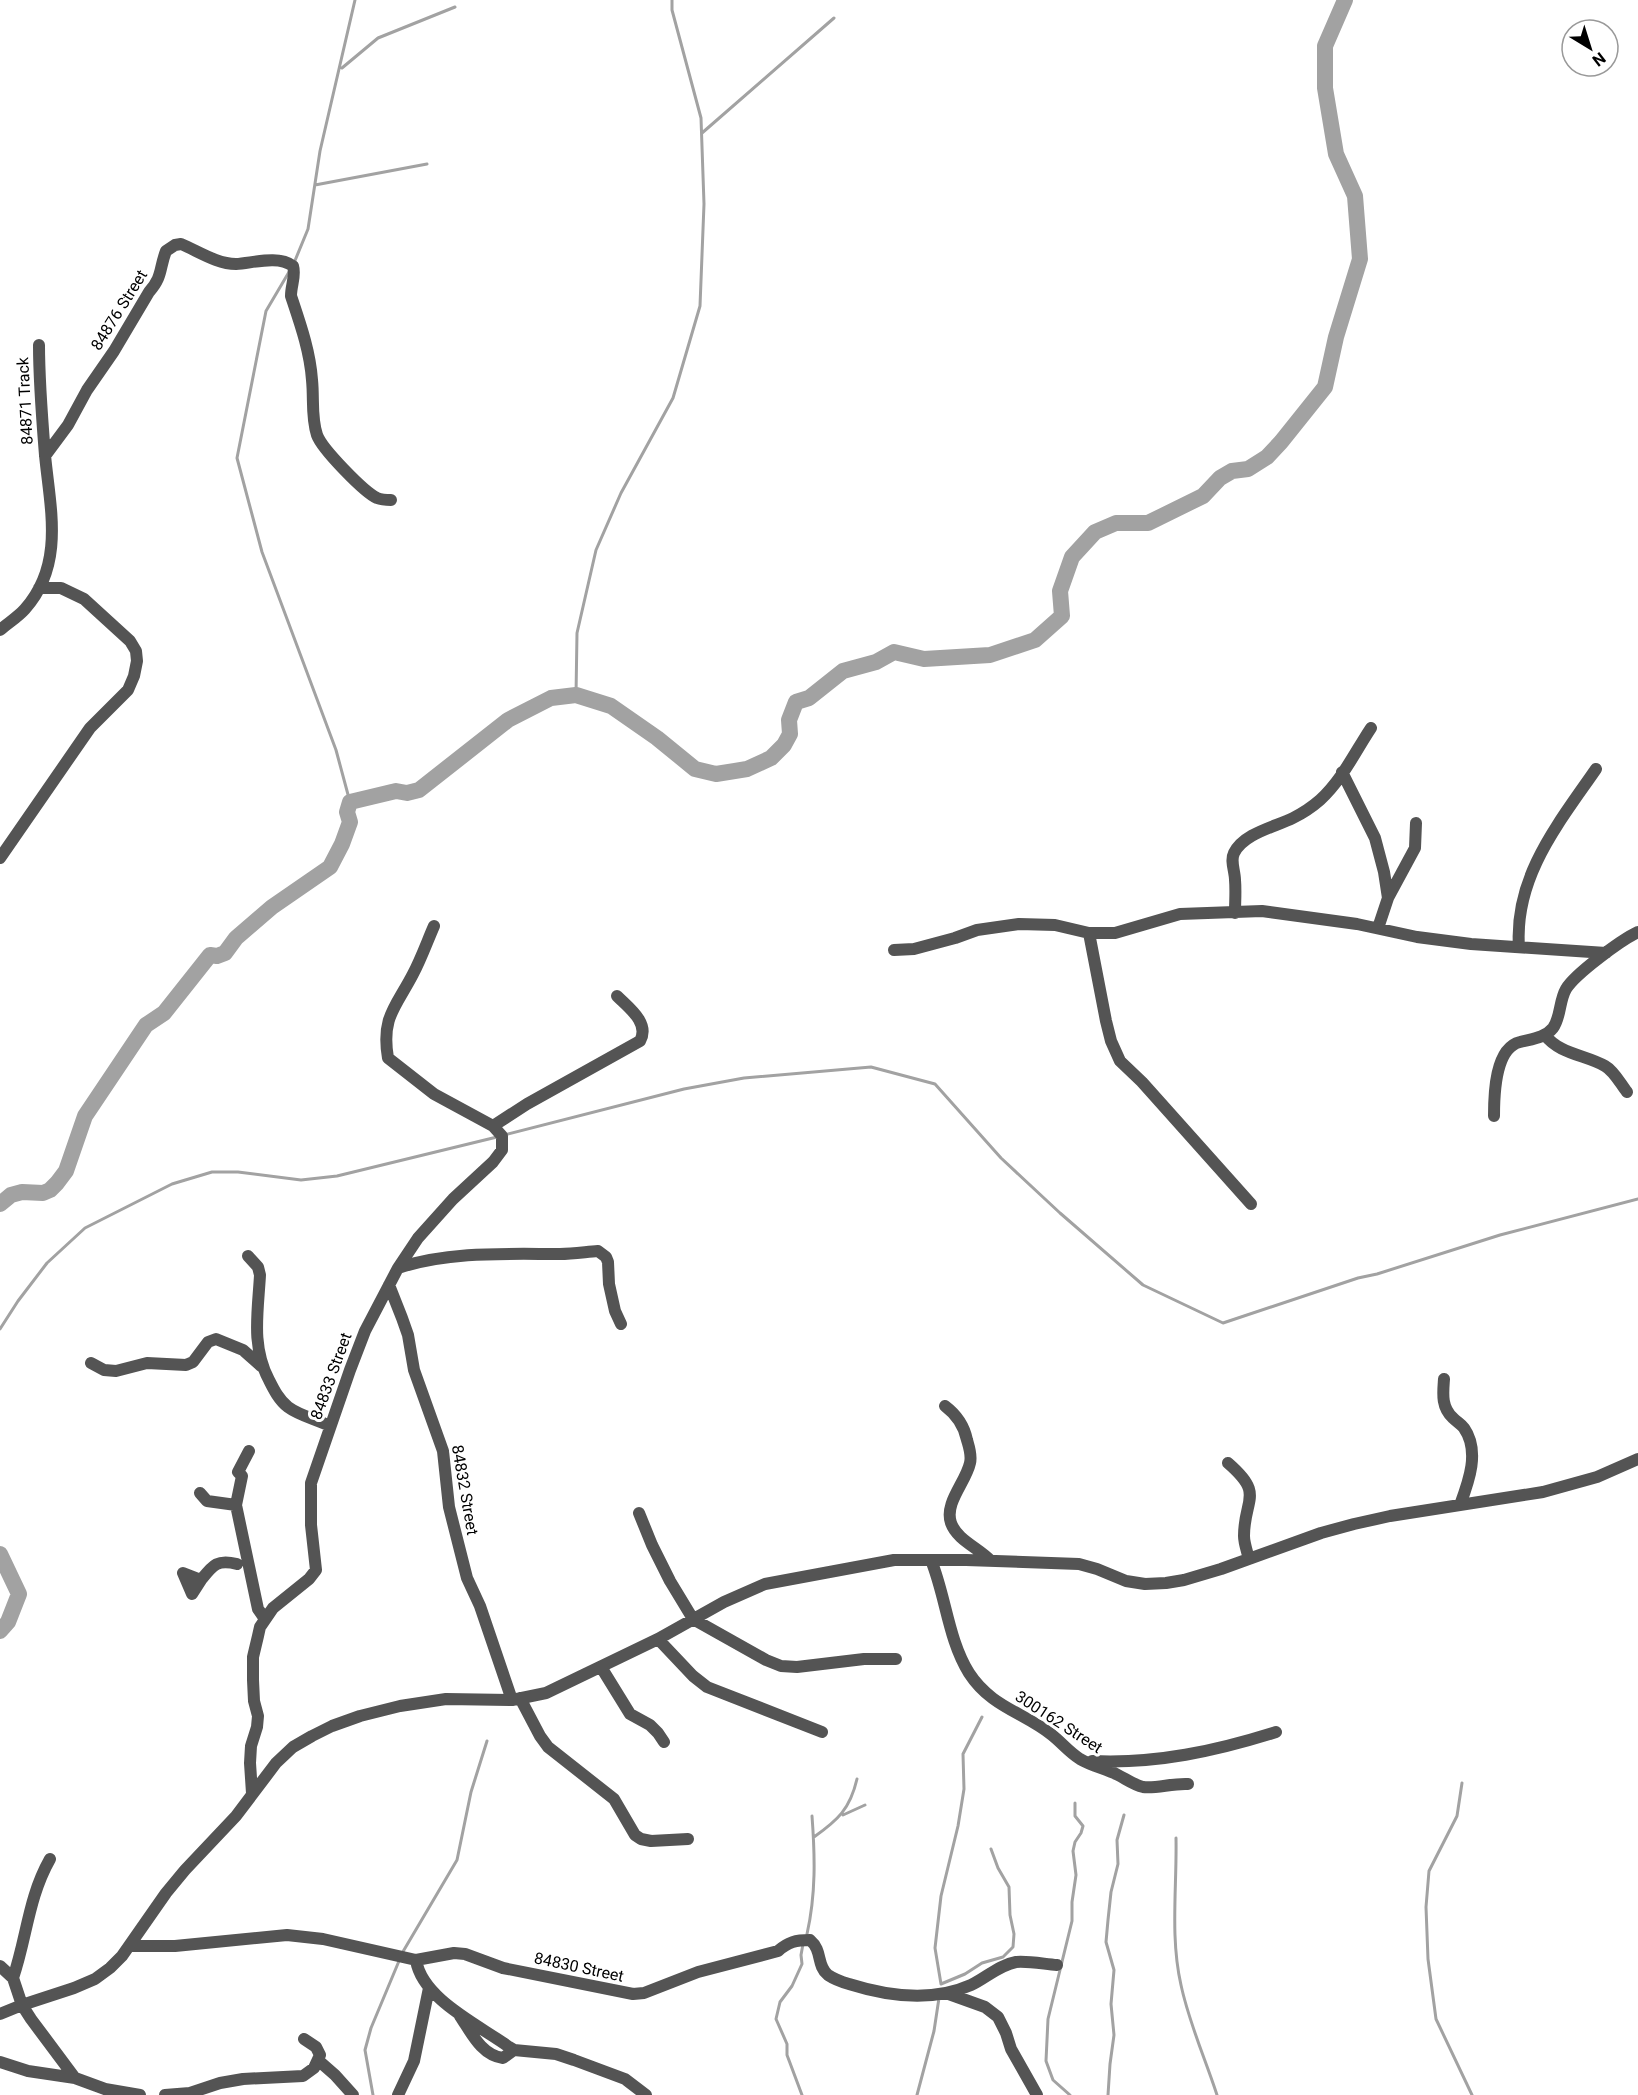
<svg xmlns="http://www.w3.org/2000/svg" width="1638" height="2095" font-family="Roboto,sans-serif">
	<rect width="100%" height="100%" fill="#fff"/>
	<g fill="none" stroke-linecap="round" stroke-linejoin="round">
		<path stroke="#a2a2a2" stroke-width="3" d="M342,68L378,38L455,7
			M702,133L834,18
			M315,185L427,164
			M294,263L308,229L320,151L355,0
			M289,272L266,311L237,458L262,552L336,750L350,802
			M576,695L577,633L596,550L621,493L673,398L700,306L704,204L701,118L672,10V0
			M504,1135L684,1089L744,1078L871,1067L935,1084L1001,1158L1060,1213L1143,1285L1223,1323L1358,1278L1377,1274L1500,1235L1638,1199
			M0,1329L18,1301L47,1263L85,1228L172,1184L212,1172H238L301,1180L337,1176L497,1137
			M982,1717L963,1754L964,1789L958,1826L941,1896L935,1948L941,1984L965,1974L982,1963L1003,1957L1013,1947L1014,1934L1010,1915L1009,1887L998,1868L991,1849
			M1462,1783L1457,1816L1429,1871L1426,1907L1428,1959L1436,2019L1472,2095
			M843,1815L865,1805
			M814,1837C838,1820 850,1809 857,1779
			M1176,1838C1177,1887 1170,1937 1181,1985C1189,2023 1205,2058 1217,2095
			M807,1934C816,1894 815,1856 812,1816
			M401,1955L457,1860L471,1792L487,1741
			M373,2095L365,2050L371,2028L399,1961
			M802,2095L787,2055V2044L776,2019L780,2002L792,1986L802,1964L801,1955L803,1944
			M917,2095L934,2031L939,1998
			M1070,2095L1053,2080L1046,2061L1048,2019L1072,1921V1902L1076,1875L1073,1851L1075,1842L1081,1833L1083,1826L1075,1816V1803
			M1108,2095L1110,2064L1114,2035L1111,2004L1114,1970L1106,1942L1108,1920L1111,1892L1118,1864L1117,1840L1124,1815"/>
		<path stroke="#a2a2a2" stroke-width="16" d="M0,1204L11,1195L22,1192L43,1193L50,1190L57,1183L66,1171L85,1116L146,1025L164,1013L210,955L217,956L225,953L236,938L272,907L330,867L342,844L350,822L347,812L350,802L396,791L407,793L419,790L508,720L551,698L576,695L611,706L657,738L695,769L716,774L747,769L771,758L784,745L790,734L789,720L796,702L809,698L843,671L876,662L894,652L924,659L990,655L1035,640L1062,616L1060,591L1072,557L1095,532L1116,523H1148L1203,496L1220,478L1232,471L1248,469L1267,457L1281,442L1325,387L1336,337L1360,259L1355,196L1336,154L1325,88V46L1345,0
			M0,1554L19,1594L8,1622L0,1631"/>
		<path stroke="#545454" stroke-width="12" d="M45,456L68,425L87,390L114,351L149,292C163,276 159,269 166,251L175,245L181,244C198,251 217,264 236,264C253,263 278,255 293,266C296,276 291,285 291,296C300,323 310,351 312,380C314,399 311,417 317,435C322,449 364,492 377,498C382,500 386,500 391,500
			M0,630C8,623 18,617 25,609C65,564 50,508 45,455C42,418 39,382 39,345
			M1342,772L1375,838L1384,872L1388,898
			M0,858L90,728L128,690L134,676L137,661L136,651L130,641L84,599L61,588H39
			M1235,913C1235,902 1236,891 1235,880C1235,871 1230,861 1234,853C1244,833 1275,827 1293,818C1303,813 1312,807 1320,800C1342,780 1355,752 1371,728
			M1378,928L1388,898L1415,848L1416,823
			M1089,933L1106,1021L1111,1041L1120,1061L1142,1082L1251,1204
			M1519,947C1514,877 1558,824 1596,769
			M894,950L914,949L955,938L977,930L1019,924L1055,925L1089,933H1115L1180,914L1262,911L1357,924L1417,937L1471,944L1606,953
			M1545,1035C1559,1054 1586,1055 1605,1066C1614,1071 1620,1083 1627,1092
			M1494,1116C1494,1094 1495,1048 1520,1042C1531,1039 1545,1038 1553,1028C1561,1017 1559,1001 1566,989C1575,974 1621,940 1638,932
			M493,1126L527,1104L640,1041C650,1023 629,1008 617,996
			M248,1256L258,1267L260,1275C258,1312 251,1346 269,1380C274,1390 279,1400 288,1407C300,1416 316,1419 330,1426
			M398,1268C449,1251 507,1254 560,1254C573,1254 585,1252 598,1251L606,1257L608,1262L609,1284L615,1311L621,1324
			M389,1285L402,1318L408,1335L414,1370L443,1451L449,1507L467,1578L480,1606L512,1700
			M91,1363L104,1370L116,1371L147,1363L186,1365L193,1362L208,1342L216,1339L243,1350L261,1366
			M1444,1379C1443,1393 1441,1407 1453,1418C1457,1422 1461,1424 1464,1428C1480,1451 1469,1481 1460,1505
			M945,1406C957,1415 964,1425 967,1440C969,1447 972,1455 970,1463C966,1482 944,1503 951,1523C957,1540 979,1548 991,1561
			M249,1451L238,1472L242,1476L236,1505L258,1609L265,1619
			M1228,1463C1265,1495 1244,1498 1244,1536C1244,1543 1247,1551 1249,1559
			M200,1493L207,1501L236,1505
			M639,1513L652,1545L670,1581L693,1619L766,1660L781,1666L797,1667L864,1659H896
			M931,1560C946,1597 948,1639 969,1673C991,1707 1023,1712 1052,1735C1062,1743 1069,1752 1080,1759C1092,1766 1106,1769 1118,1775C1126,1779 1134,1785 1143,1787C1155,1789 1173,1783 1188,1784
			M201,1580L192,1594L183,1573L201,1580C213,1565 217,1559 237,1564
			M658,1639L693,1676L707,1687L822,1732
			M601,1667L630,1714L650,1725L658,1733L664,1742
			M520,1698L540,1736L548,1747L614,1799L635,1835L641,1839L651,1841L688,1839
			M1092,1761C1156,1764 1216,1751 1276,1732
			M252,1793L250,1763L251,1746L257,1727L258,1716L254,1701L253,1680V1657L258,1636L260,1627L273,1608L309,1579L316,1570L311,1525V1483L350,1370L365,1331L398,1268L418,1238L453,1199L493,1162L502,1150V1136L493,1126L434,1094L388,1058C381,1017 396,1007 413,974C421,959 427,942 434,926
			M129,1946H175L287,1935L323,1939L416,1960L454,1953L465,1954L503,1968L633,1994L644,1993L698,1972L778,1951C788,1942 796,1940 810,1940C823,1951 816,1965 828,1975C834,1979 842,1982 849,1984C887,1996 933,2002 971,1985C986,1978 999,1965 1016,1962C1029,1961 1044,1964 1057,1965
			M416,1960C422,1999 479,2025 509,2047L514,2050L556,2054L574,2060L625,2079L646,2095
			M0,1966L13,1978L22,2005L31,2019L75,2078
			M13,1978C27,1937 28,1898 50,1859
			M946,1993L985,2007L998,2017L1006,2033L1011,2049L1037,2095
			M0,2014L22,2005L74,1988L95,1979L110,1968L122,1956L166,1893L185,1870L236,1816L276,1763L293,1747L312,1736L332,1726L360,1716L400,1706L446,1699L512,1700L546,1693L658,1639L724,1602L765,1584L894,1560H966L1079,1564L1097,1569L1126,1581L1145,1584L1166,1583L1184,1580L1221,1569L1321,1533L1354,1524L1390,1516L1543,1492L1597,1477L1638,1459
			M460,2016C471,2032 481,2055 503,2058L514,2050
			M319,2061L335,2075L353,2095
			M0,2062L28,2071L75,2078L105,2089L140,2095
			M165,2095L190,2093L220,2083L243,2079L303,2076L314,2068L320,2055L316,2047L304,2039
			M398,2095L414,2061L429,1988"/>
	</g>
	<g text-anchor="middle" dominant-baseline="central" stroke-width="6" stroke-linejoin="round" paint-order="stroke">
		<g font-size="16" fill="#000" stroke="#fff">
			<text transform="translate(119 310) rotate(-58)">84876 Street</text>
			<text transform="translate(25 401) rotate(-93)">84871 Track</text>
			<text transform="translate(331 1376) rotate(-70)">84833 Street</text>
			<text transform="translate(465 1490) rotate(80)">84832 Street</text>
			<text transform="translate(1059 1722) rotate(33)">300162 Street</text>
			<text transform="translate(579 1967) rotate(12)">84830 Street</text>
		</g>
	</g>
	<g transform="translate(1590 48) rotate(142)"><circle r="28" fill="#ffffff" stroke="#999999" stroke-width="1.5"/>
	<path d="M0-4.5L10 22L0 15L-10 22Z" fill="#000000"/>
	<text y="-9" font-size="16" font-weight="bold" text-anchor="middle" fill="#000000">N</text>
	</g>
</svg>
